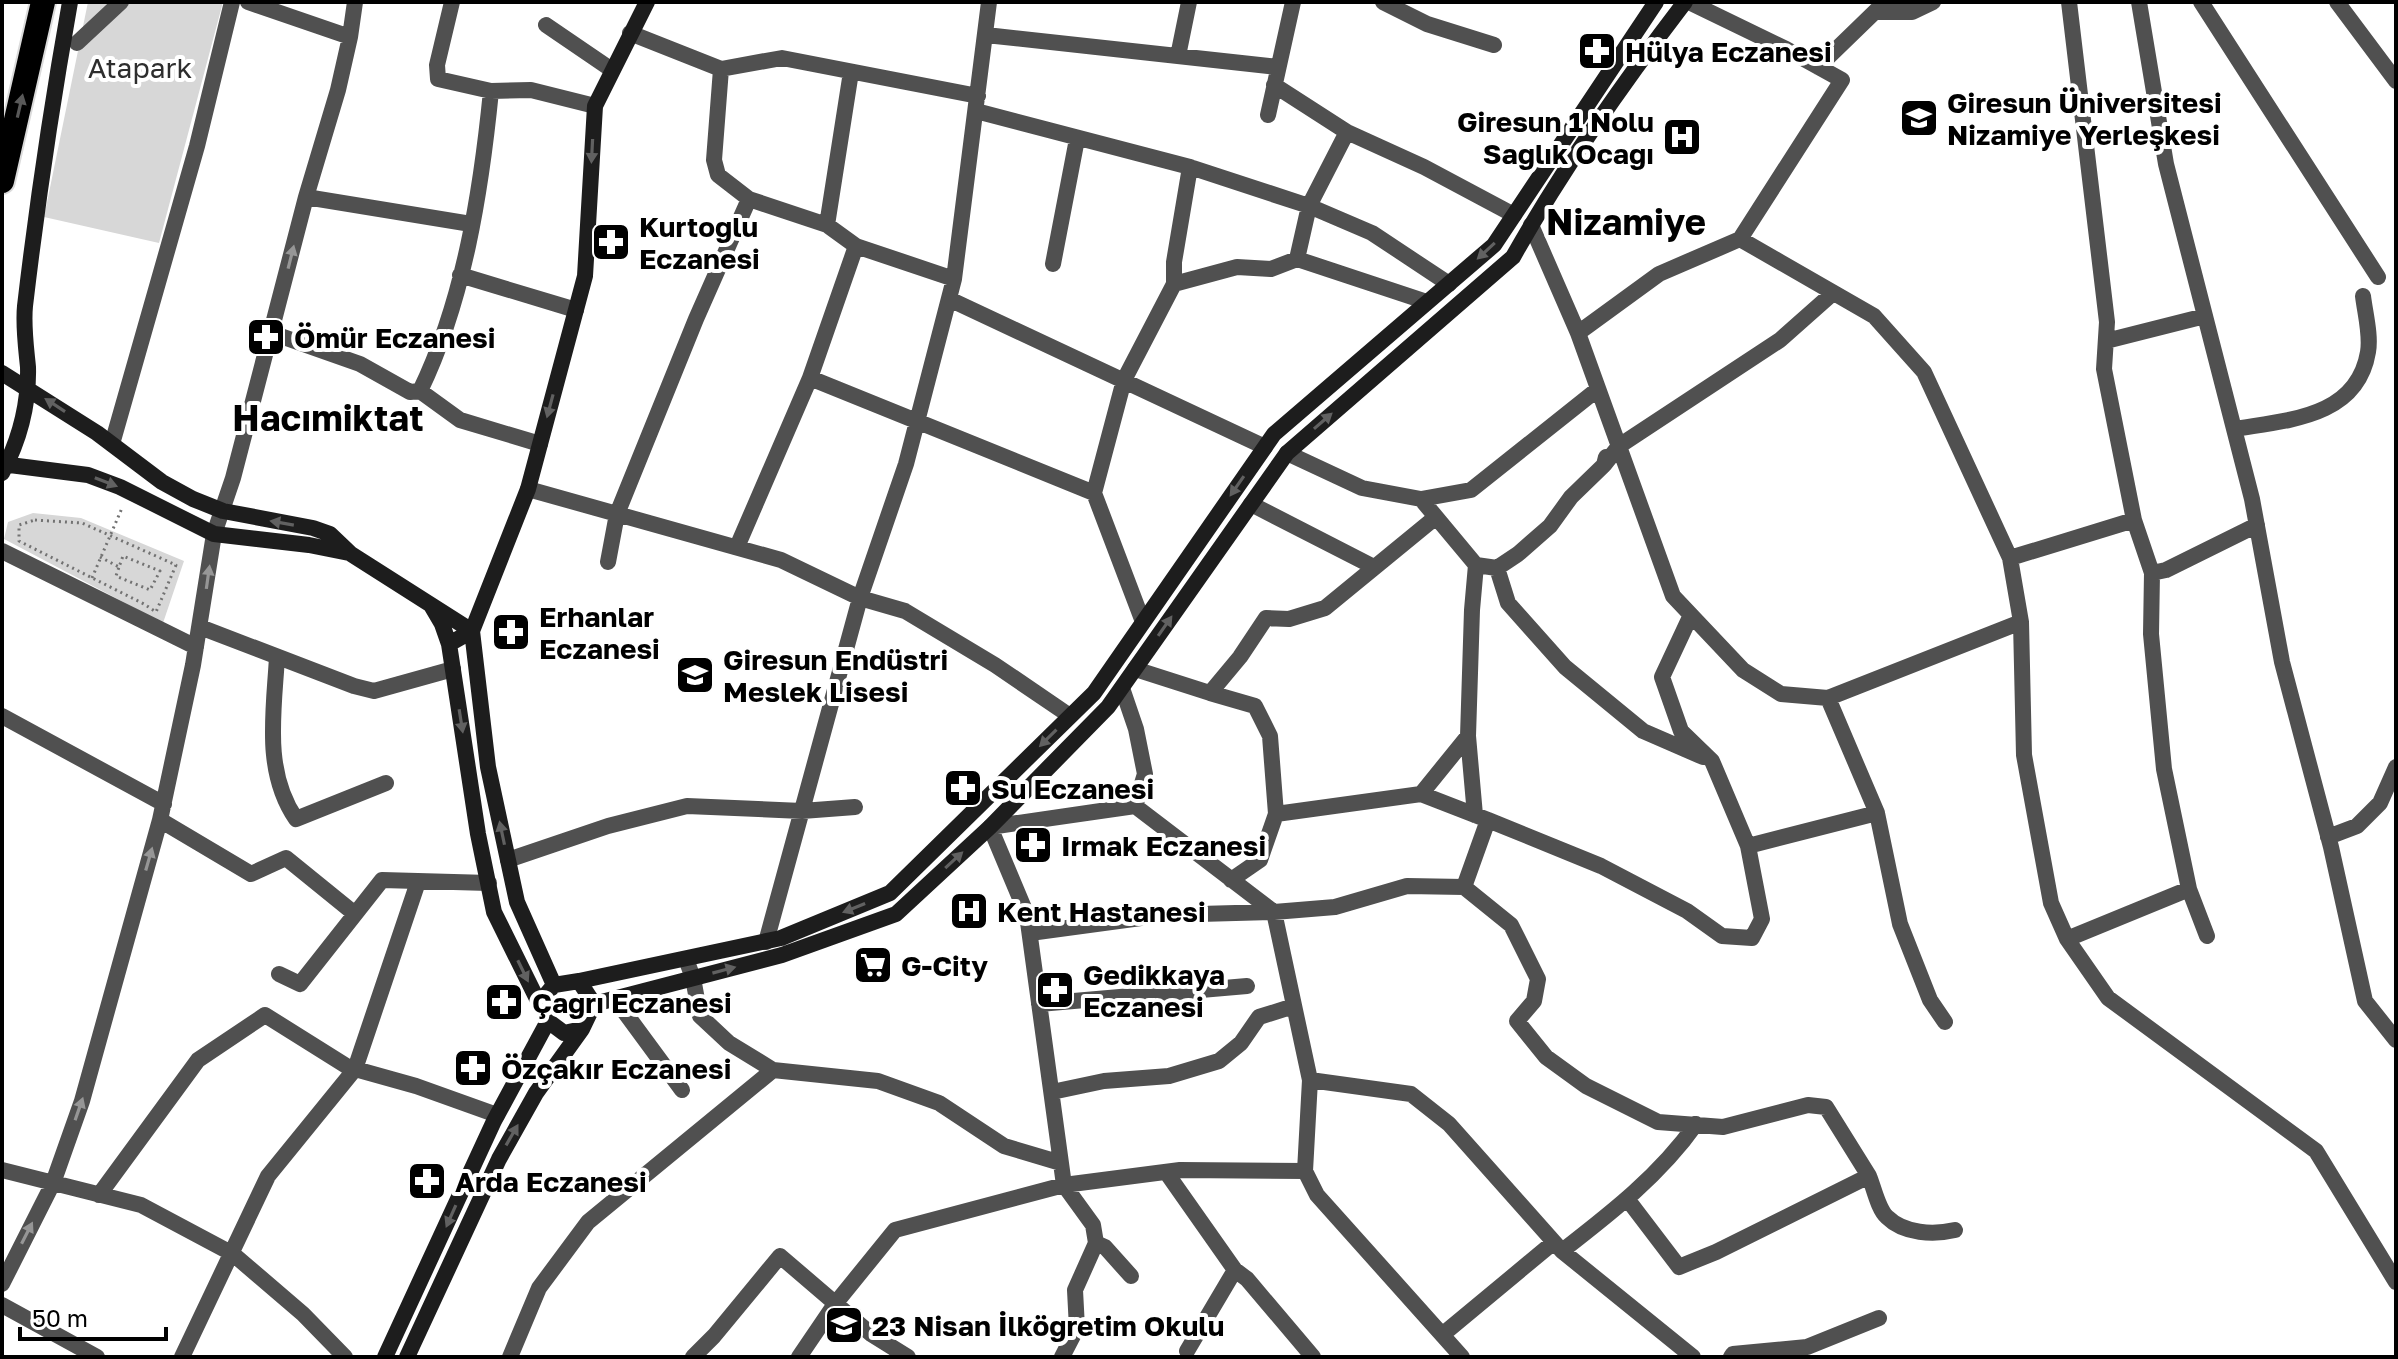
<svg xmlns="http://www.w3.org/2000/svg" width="2398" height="1359" font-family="'Golos Text',sans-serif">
	<rect width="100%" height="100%" fill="#fff"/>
	<path fill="#d7d7d7" d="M88,2H223L159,243L44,217Z
		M33,513L81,518L184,561L163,623L4,539L8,522Z"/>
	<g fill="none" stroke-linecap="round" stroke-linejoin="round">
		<defs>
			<path id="highway" d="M2,181L43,2"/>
		</defs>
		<use href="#highway" stroke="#dbdbdb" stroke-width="28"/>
		<path stroke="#727272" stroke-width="3" stroke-dasharray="2 4" stroke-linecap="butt" d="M35,520L82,523L176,565L156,612L144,604L19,541V525Z
			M100,557L119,567L123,556L160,571L150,590L116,576L119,567
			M92,578L122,508"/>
		<path stroke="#505050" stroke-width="16" d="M248,2L350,37
			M452,2L437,65L438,79L491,91L531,90L595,106
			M1383,2L1427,24L1494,45
			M1689,2L1786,49L1842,80L1740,239
			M2069,2L2107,322L2104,369L2134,520L2152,573L2151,634L2164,769L2189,889L2207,936
			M2139,2L2166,164L2252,499L2282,662L2331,847L2365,1001L2396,1040
			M2201,2L2378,277
			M2337,2L2396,81
			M1878,12H1912L1933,2
			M546,25L612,70
			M630,33L721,69L782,58L978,96
			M986,35L1278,67
			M77,43L121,2
			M1178,56L1189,2
			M1818,67L1885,2
			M721,69L714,160L718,175L749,199L827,225L856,246L954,279
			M1274,85L1347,132L1424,167L1514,215
			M976,111L1190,167L1309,206L1372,233L1449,284
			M1268,115L1293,2
			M306,197L471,224
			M827,225L851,72
			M1531,225L1578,333L1673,596L1743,670L1781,694L1828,698L1877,813L1900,924L1930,1000L1945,1022
			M1297,259L1309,206L1347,132
			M1053,264L1077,139
			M460,275L576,310
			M1174,284L1237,267L1271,269L1297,259L1427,302
			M949,299L1265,447
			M272,333L360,364L410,392L420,391L460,420L540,444
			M1578,333L1659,274L1740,239L1874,316L1924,372L2010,558L2134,520
			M2106,341L2205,316
			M810,378L1094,493
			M420,391C464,300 481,192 491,91
			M2234,429C2287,420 2357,418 2368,352C2371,335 2365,313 2363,296
			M112,444L197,146L232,2
			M1287,453L1362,488L1421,499
			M1604,465L1619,446L1780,340L1833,293
			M528,489L781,560L860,598L905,611L995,665L1070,716
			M1251,504L1374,567
			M737,547L810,378L856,246
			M2,551L196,647
			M2010,558L2021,622L2024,755L2051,903L2067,939L2108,998L2316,1151L2396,1282
			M608,562L617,514L696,319L749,199
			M1476,565L1497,568L1508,603L1565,667L1643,731L1703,757
			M1497,568L1518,554L1550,526L1571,497L1604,465L1606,457
			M2152,573L2166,570L2257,525
			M1143,622L1094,493L1124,380L1174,284V262L1190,167
			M200,627L354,686L374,691L453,669
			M277,657C274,711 263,771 296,819L386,783
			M1135,669L1210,693L1240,657L1266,618L1289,619L1325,608L1436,517
			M1122,688L1136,729L1145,774L1135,806
			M1210,693L1255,706L1270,736L1276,814
			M1828,698L2021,622
			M2,716L164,804
			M1468,736L1475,815
			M1421,794L1468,736L1472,610L1476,565L1421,499L1471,490L1598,389
			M160,820L251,874L286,858L355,914
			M1488,820L1601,866L1687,911L1722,936L1752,938L1762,919L1748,846L1712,761L1681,731L1662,677L1691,615
			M2328,837L2357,826L2380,803L2396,767
			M1748,846L1877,813
			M508,860L608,826L687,806L802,811L855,807
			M1464,887L1511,925L1538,979L1534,1001L1517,1021L1546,1057L1586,1086L1658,1122L1723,1127L1808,1105L1826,1107L1869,1176L1716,1252L1679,1267L1628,1200
			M1030,933L1163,915L1274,912L1335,907L1407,886L1464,887L1488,820L1421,794L1276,814L1260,860L1231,880
			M2067,939L2189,889
			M766,942L860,598L906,464L954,279L989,2
			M686,959L693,978L700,1016L729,1043L773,1070L878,1081L939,1103L1004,1146L1061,1163
			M279,974L300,984L382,880L489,883
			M615,999L682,1090
			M1039,1004L1247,986
			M1310,1080L1411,1094L1449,1124L1562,1251L1693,1357
			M1052,1092L1104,1081L1169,1076L1219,1061L1241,1043L1259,1017L1294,1006
			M2,1170L141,1205L233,1254L303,1314L345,1357
			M1166,1172L1235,1270L1247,1279L1313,1357
			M1869,1176C1874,1188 1878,1209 1887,1217C1904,1234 1934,1235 1955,1230
			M99,1195L198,1060L265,1015L348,1067L416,1086L497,1115
			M1096,1243L1093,1225L1064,1185L1027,915L990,827L1135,806L1274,912L1310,1080L1305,1171L1317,1195L1462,1357
			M1562,1251C1611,1213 1660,1175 1696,1124
			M2,1284L53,1183L82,1101L160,820L193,665L214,534L233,478L306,197L338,90L350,37L355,2
			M2,1305L97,1357
			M1442,1335L1554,1242
			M1187,1351L1235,1270
			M182,1357L268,1176L355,1069L418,882
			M510,1357L539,1288L588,1222L773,1070
			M693,1357L714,1336L780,1256L871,1334L908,1357
			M799,1357L835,1304L895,1230L1064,1185L1180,1170L1305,1171
			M1062,1357L1077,1328L1075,1290L1096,1243L1105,1247L1131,1276
			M1731,1357L1733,1354L1807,1347L1879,1318"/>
		<path stroke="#1d1d1d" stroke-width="16" d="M2,373L97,433L162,482L193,499L223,511L313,528L330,534L351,554L472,631L488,767L517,902L554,985
			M2,464L88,475L120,487L214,534L309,545L349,553
			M2,473C20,439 29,406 28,367C26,347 23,326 25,306C37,204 52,103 70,2
			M432,607L442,624L449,644L478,834L494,912L539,1003
			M449,644L472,631L528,489L585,276L595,106L647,2
			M579,981L781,938L890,893L1094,693L1274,434L1494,245L1656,2
			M579,981L594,1004L582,1029L564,1033L548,1021L539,1003L554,985Z
			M594,1004L782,955L896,914L990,827L1108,707L1287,453L1513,257C1563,168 1623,83 1685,2
			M385,1357L494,1121L548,1021
			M407,1357L499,1159L536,1093L582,1029"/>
		<use href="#highway" stroke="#000" stroke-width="24"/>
	</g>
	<defs><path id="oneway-solid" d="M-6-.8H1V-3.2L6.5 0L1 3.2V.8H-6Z" transform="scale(2)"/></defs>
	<use fill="#595959" href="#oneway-solid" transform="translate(20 106) rotate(-77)"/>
	<g fill="#616161">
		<use href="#oneway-solid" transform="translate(592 151) rotate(93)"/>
		<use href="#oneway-solid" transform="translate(1486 251) rotate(137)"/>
		<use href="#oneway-solid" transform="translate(55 405) rotate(-147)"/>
		<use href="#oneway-solid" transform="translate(550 406) rotate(105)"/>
		<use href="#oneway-solid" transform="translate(1323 421) rotate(-41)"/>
		<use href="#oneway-solid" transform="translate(106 482) rotate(21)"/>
		<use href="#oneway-solid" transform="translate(1237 486) rotate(125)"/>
		<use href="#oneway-solid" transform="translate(282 523) rotate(-170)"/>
		<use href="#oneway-solid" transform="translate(1165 626) rotate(-55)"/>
		<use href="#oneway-solid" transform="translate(461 721) rotate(81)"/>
		<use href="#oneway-solid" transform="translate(1048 738) rotate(135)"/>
		<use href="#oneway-solid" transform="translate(502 833) rotate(-102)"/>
		<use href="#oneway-solid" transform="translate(954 860) rotate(-43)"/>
		<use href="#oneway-solid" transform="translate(854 908) rotate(158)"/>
		<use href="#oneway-solid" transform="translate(724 970) rotate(-15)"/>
		<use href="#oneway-solid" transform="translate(523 971) rotate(64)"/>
		<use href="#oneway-solid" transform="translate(512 1135) rotate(-60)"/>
		<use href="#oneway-solid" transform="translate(451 1216) rotate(114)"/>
	</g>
	<g fill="#969696">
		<use href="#oneway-solid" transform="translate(291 257) rotate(-76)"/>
		<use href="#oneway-solid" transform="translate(208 577) rotate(-82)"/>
		<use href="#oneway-solid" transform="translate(149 859) rotate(-74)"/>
		<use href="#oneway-solid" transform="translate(79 1109) rotate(-71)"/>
		<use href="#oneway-solid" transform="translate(27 1233) rotate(-63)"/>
	</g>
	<defs>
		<symbol id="pharmacy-square" viewBox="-11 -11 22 22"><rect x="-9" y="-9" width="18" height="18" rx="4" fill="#000" stroke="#fff"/><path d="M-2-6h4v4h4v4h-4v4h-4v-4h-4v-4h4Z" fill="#fff"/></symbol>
		<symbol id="university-square" viewBox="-11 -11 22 22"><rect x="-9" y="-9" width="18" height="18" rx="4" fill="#000" stroke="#fff"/><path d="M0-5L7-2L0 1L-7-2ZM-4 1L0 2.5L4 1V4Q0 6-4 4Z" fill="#fff"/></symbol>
		<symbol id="hospital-square" viewBox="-11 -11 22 22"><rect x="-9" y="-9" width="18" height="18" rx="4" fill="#000" stroke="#fff"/><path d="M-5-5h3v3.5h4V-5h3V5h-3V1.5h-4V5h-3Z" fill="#fff"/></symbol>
		<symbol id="school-square" viewBox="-11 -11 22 22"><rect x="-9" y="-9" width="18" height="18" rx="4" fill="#000" stroke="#fff"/><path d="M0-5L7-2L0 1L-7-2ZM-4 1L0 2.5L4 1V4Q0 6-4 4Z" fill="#fff"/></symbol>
		<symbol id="supermarket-square" viewBox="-11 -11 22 22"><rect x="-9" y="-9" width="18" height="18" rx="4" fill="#000" stroke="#fff"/><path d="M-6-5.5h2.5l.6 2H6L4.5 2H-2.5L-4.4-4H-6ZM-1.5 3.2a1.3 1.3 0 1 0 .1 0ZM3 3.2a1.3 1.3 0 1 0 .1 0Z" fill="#fff"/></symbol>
	</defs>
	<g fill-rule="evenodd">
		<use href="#pharmacy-square" x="1575" y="29" width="44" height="44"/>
		<use href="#university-square" x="1897" y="96" width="44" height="44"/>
		<use href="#hospital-square" x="1660" y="115" width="44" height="44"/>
		<use href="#pharmacy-square" x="589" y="220" width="44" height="44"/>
		<use href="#pharmacy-square" x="244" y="315" width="44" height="44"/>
		<use href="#pharmacy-square" x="489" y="610" width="44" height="44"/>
		<use href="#school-square" x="673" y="653" width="44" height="44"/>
		<use href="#pharmacy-square" x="941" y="766" width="44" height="44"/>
		<use href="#pharmacy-square" x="1011" y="823" width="44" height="44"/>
		<use href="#hospital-square" x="947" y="889" width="44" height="44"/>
		<use href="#supermarket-square" x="851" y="943" width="44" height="44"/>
		<use href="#pharmacy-square" x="1033" y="968" width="44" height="44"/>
		<use href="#pharmacy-square" x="482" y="980" width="44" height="44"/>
		<use href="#pharmacy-square" x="451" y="1046" width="44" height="44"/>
		<use href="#pharmacy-square" x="405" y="1159" width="44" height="44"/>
		<use href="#school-square" x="822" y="1303" width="44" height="44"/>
	</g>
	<g text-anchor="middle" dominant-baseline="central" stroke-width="8" stroke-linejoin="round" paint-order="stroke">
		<g font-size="28" font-weight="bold" fill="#000" stroke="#fff" text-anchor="start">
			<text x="1625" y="51">Hülya Eczanesi</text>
			<text x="1947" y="102">Giresun Üniversitesi<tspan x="1947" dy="32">Nizamiye Yerleşkesi</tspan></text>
			<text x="1654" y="121" text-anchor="end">Giresun 1 Nolu<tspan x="1654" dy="32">Sağlık Ocağı</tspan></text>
			<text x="639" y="226">Kurtoğlu<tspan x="639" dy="32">Eczanesi</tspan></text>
			<text x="294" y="337">Ömür Eczanesi</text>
			<text x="539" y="616">Erhanlar<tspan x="539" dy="32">Eczanesi</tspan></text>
			<text x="723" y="659">Giresun Endüstri<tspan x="723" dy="32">Meslek Lisesi</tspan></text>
			<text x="991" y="788">Su Eczanesi</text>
			<text x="1061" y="845">Irmak Eczanesi</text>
			<text x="997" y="911">Kent Hastanesi</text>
			<text x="901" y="965">G-City</text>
			<text x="1083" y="974">Gedikkaya<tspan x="1083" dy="32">Eczanesi</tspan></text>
			<text x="532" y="1002">Çağrı Eczanesi</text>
			<text x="501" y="1068">Özçakır Eczanesi</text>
			<text x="455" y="1181">Arda Eczanesi</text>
			<text x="872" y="1325">23 Nisan İlköğretim Okulu</text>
		</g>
		<g font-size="28" fill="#2e2e2e" stroke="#fff">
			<text x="140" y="67">Atapark</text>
		</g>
		<g font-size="36" font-weight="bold" fill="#000" stroke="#fff">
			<text x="1626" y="221">Nizamiye</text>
			<text x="328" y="417">Hacımiktat</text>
		</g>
	</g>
	<rect width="2398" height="1359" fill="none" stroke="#000000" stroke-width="8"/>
	<path d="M20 1327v12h146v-12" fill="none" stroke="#000000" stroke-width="4"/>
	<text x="32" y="1327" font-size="24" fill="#000000" stroke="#ffffff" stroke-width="6" paint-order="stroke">50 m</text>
</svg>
